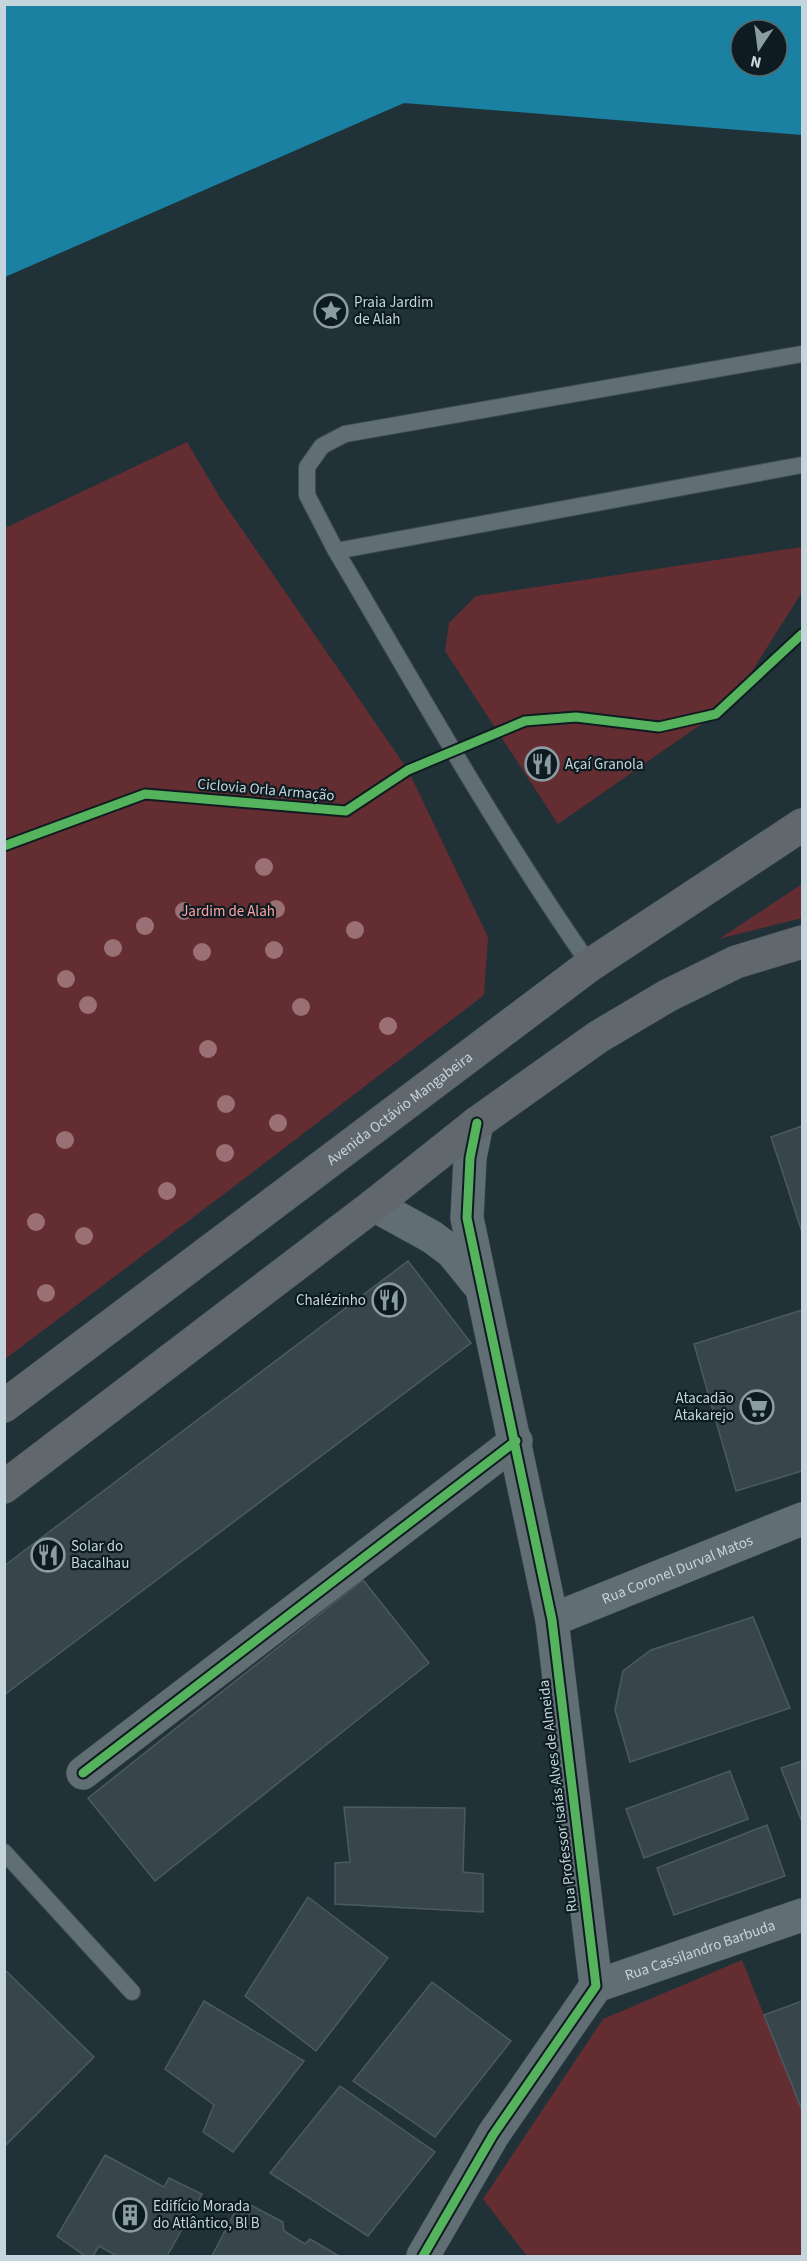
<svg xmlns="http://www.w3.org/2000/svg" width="807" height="2261" font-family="'Source Sans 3',sans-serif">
	<rect width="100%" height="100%" fill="#203238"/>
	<path fill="#632d32" d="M187,442L219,496L408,770L488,937L484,995L244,1179L5,1359V528Z
		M802,547V592L739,692L716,714L558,824L445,651L449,623L476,596Z
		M802,884V918L719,939Z
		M742,1960L802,2110V2256H527L483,2199L603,2019Z"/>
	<path fill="#1a81a2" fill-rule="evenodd" d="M5,4L802,5V135L404,103L5,277ZM741,30H777V66H741Z"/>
	<path fill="#38464b" stroke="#4b5a61" stroke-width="1.5" d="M802,1126V1232L771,1137Z
		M408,1261L471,1343L4,1695V1566Z
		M802,1310V1471L736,1491L694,1344Z
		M363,1580L429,1663L155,1881L88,1798Z
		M753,1617L790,1708L630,1762L615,1710L623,1671L651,1650Z
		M802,1761V1822L781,1768Z
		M730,1771L748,1819L644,1858L626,1809Z
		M344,1807L465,1808L463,1872L483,1874V1912L335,1904V1863L350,1862Z
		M767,1825L785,1876L674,1915L657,1868Z
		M308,1897L388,1958L316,2051L245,1996Z
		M4,1969L94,2057L4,2147Z
		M432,1982L511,2041L435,2137L353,2081Z
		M204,2001L304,2061L233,2152L203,2132L214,2105L165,2069Z
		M802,2001V2110L764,2015Z
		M340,2086L435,2152L368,2236L270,2173Z
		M105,2155L164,2187L169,2178L202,2194L167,2256H117L99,2246L93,2256H85L57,2236Z
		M241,2200L283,2222L284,2231L305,2244L310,2239L339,2256H212Z"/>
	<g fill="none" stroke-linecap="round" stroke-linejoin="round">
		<defs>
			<path id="lane" d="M336,551L307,495V467L322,446L345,434L802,354
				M590,965C497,832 418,690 336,551L802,465
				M4,1852L132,1992"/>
			<g id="street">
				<path d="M374,1205L432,1237L452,1252L478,1284"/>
				<path id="s1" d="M552,1620L802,1519"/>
				<path d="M83,1773L516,1441"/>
				<path id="s2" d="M596,1986L802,1915"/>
				<path d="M423,2256L493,2135L596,1986L552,1620L467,1218L470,1158L477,1123"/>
			</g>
			<g id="primary">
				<path id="s3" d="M4,1406L590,965L802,825"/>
				<path d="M4,1487L374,1205L477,1123L598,1037L667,996L736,962L802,942"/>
			</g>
		</defs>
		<use href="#lane" stroke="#404e54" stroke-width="18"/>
		<use href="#street" stroke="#404e54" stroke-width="34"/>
		<use href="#primary" stroke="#404e54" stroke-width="34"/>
		<use href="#lane" stroke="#616e74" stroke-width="16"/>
		<use href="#street" stroke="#616e74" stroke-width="33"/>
		<use href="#primary" stroke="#61686d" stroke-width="33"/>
		<defs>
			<path id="cycleway" d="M4,846L145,794L346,811L408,770L525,721L576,717L659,727L716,714L802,634
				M83,1773L516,1441
				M423,2256L493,2135L596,1986L552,1620L467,1218L470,1158L477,1123"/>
		</defs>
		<use href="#cycleway" stroke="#0e1c21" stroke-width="13"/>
		<use href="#cycleway" stroke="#56b35d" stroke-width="9"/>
	</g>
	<g fill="#9a7074">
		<circle cx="264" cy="867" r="9"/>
		<circle cx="276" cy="909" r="9"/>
		<circle cx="184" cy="911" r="9"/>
		<circle cx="145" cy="926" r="9"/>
		<circle cx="355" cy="930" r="9"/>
		<circle cx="113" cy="948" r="9"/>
		<circle cx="274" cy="950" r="9"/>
		<circle cx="202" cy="952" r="9"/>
		<circle cx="66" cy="979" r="9"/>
		<circle cx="88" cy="1005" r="9"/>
		<circle cx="301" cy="1007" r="9"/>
		<circle cx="388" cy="1026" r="9"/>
		<circle cx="208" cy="1049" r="9"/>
		<circle cx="226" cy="1104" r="9"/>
		<circle cx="278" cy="1123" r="9"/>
		<circle cx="65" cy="1140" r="9"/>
		<circle cx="225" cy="1153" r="9"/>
		<circle cx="167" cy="1191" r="9"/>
		<circle cx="36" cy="1222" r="9"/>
		<circle cx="84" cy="1236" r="9"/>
		<circle cx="46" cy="1293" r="9"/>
	</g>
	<defs>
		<symbol id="sight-ring" viewBox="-11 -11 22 22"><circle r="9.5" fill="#0e1c21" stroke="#8b9ca3" stroke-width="1.5"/><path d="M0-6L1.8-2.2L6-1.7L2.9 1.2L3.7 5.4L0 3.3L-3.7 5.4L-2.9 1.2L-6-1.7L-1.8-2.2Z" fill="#8b9ca3"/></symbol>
		<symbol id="restaurant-ring" viewBox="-11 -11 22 22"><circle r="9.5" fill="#0e1c21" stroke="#8b9ca3" stroke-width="1.5"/><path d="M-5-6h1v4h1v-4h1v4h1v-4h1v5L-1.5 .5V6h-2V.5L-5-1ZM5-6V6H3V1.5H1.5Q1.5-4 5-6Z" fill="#8b9ca3"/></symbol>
		<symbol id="supermarket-ring" viewBox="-11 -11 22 22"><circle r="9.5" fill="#0e1c21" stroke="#8b9ca3" stroke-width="1.5"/><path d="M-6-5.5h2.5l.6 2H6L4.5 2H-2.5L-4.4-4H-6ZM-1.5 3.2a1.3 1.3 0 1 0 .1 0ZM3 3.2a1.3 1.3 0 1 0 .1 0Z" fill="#8b9ca3"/></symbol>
		<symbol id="building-ring" viewBox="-11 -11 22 22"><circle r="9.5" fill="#0e1c21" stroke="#8b9ca3" stroke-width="1.5"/><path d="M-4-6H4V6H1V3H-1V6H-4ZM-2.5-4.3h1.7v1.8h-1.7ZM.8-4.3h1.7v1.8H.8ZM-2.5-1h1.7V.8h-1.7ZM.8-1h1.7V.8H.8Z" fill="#8b9ca3"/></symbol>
	</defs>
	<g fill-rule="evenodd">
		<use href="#sight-ring" x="312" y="292" width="38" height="38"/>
		<use href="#restaurant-ring" x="523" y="745" width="38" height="38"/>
		<use href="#restaurant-ring" x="370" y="1281" width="38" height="38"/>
		<use href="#supermarket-ring" x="738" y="1388" width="38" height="38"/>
		<use href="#restaurant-ring" x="29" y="1536" width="38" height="38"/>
		<use href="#building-ring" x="111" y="2196" width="38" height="38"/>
	</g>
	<g text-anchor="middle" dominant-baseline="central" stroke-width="4.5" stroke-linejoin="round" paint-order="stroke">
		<g font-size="15" fill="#c4d5dd" stroke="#0e1c21" text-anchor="start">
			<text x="354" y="302">Praia Jardim<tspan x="354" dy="17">de Alah</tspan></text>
			<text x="565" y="764">Açaí Granola</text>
			<text x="366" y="1300" text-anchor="end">Chalézinho</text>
			<text x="734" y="1398" text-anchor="end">Atacadão<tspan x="734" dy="17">Atakarejo</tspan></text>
			<text x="71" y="1546">Solar do<tspan x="71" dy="17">Bacalhau</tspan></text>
			<text x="153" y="2206">Edifício Morada<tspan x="153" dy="17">do Atlântico, Bl B</tspan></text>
		</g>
		<g font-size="15" fill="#c4d5dd" stroke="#0e1c21">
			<text transform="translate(266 790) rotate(5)">Ciclovia Orla Armação</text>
			<text stroke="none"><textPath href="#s3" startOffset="495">Avenida Octávio Mangabeira</textPath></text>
			<text stroke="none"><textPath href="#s1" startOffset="135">Rua Coronel Durval Matos</textPath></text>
			<text transform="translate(558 1796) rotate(-97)">Rua Professor Isaías Alves de Almeida</text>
			<text stroke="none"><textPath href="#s2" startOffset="110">Rua Cassilandro Barbuda</textPath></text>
		</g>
		<g font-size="15" fill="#fea3a5" stroke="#0e1c21">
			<text x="228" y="911">Jardim de Alah</text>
		</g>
	</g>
	<rect width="807" height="2261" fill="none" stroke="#c4d5dd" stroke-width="12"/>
	<g transform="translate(759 48) rotate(193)"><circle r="28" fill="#0e1c21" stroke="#57666c" stroke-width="1.5"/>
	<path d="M0-4.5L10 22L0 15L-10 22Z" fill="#8b9ca3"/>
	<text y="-9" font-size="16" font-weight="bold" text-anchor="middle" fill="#c4d5dd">N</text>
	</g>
</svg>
